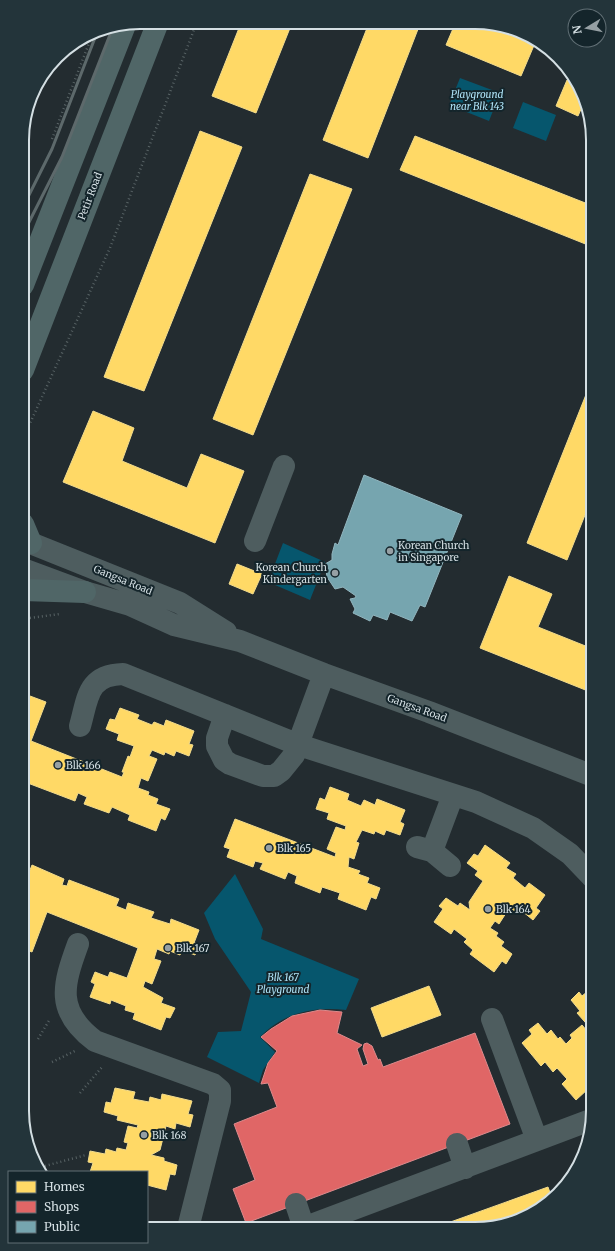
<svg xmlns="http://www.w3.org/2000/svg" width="615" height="1251" font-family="Merriweather,serif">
	<rect width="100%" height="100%" fill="#232c30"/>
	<path fill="#06566d" d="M460,78L500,93L489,121L449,105Z
		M523,102L556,115L546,141L513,128Z
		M283,543L325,562L310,600L268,582Z
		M235,874L263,929L261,939L359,979L346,1010C312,1006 284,1013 260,1037L275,1052L263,1070L259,1083L207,1057L218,1032L241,1031L251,992L215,939L204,913Z"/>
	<path fill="#ffd966" stroke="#f2db8c" d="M241,23H292L256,113L212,96Z
		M369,23L420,24L368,158L323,140Z
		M455,24H497L535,43L521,76L446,45Z
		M567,80L574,83L585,100L578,116L556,106Z
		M200,131L242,147L144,391L104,377Z
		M415,136L593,206V247L400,170Z
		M310,174L352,189L253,435L213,419Z
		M593,377V495L567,560L527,543Z
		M93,411L134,428L122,461L187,488L201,454L244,471L215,543L63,482Z
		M237,564L262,574L253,594L229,584Z
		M509,576L552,594L538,627L593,649V693L480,648Z
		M22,693L46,702L31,741L122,777L124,772H122L128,756L130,757L134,746L117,740L119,734L106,729L110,719L115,720L120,708L139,715L137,719L152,725L154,722L164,726L166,720L194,731L189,744L193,745L189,756L176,751L174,756L165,752L164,755L152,750L149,756L157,759L148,781L141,778L138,788L149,792L148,795L158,799L156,804L170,809L165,820L161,818L156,831L128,820L130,815L112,807L109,813L84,804L87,797L78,793L75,801L25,782L28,774L24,773L22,776Z
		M330,787L349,794L347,800L361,806L364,800L375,805L377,799L405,810L400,822L404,824L400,835L386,830L384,835L375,831L374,834L362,830L356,842L359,843L354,859L349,857L348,867L360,871L358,874L369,878L367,883L380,888L376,899L371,897L366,910L338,899L340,893L322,887L320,893L295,883L297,876L288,872L285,879L260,869L263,863L255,861L253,867L227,857L230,849L224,847L235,819L335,857L336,853L327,849L336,827L345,830L346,826L327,819L329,813L316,809L320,798L325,800Z
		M485,845L510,863L506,868L516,874L513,878L525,888L529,883L545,895L536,908L540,911L533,920L522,911L519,914L502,902L500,905L508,910L499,924L495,921L490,928L498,933L496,936L504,942L501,946L512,954L506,964L502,961L494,972L470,954L473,950L464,942L467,939L454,929L451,934L434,922L443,909L439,906L446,898L458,906L460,903L470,910L469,902L483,881L475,875L478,871L467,863L474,854L478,856Z
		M32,865L64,879L62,885L67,886L69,880L119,899L116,906L126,910L128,903L154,912L151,918L170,924L171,919L199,930L194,943L199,944L195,955L182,950L180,955L170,951L169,954L157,949L154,959L161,961L152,984L145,981L143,987L163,998L161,1003L175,1008L170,1018L166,1017L161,1030L133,1019L135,1013L125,1010L126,1006L111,1000L110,1004L90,997L95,984L91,982L95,972L108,977L110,972L127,978L138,948L47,912L32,952L22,948V908L26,900L22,898V890Z
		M429,986L441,1015L382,1037L371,1008Z
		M593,987V1063H585L593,1073L590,1075L593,1078V1092L588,1089L576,1100L562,1084L567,1079L557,1068L553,1072L545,1062L541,1066L522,1043L532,1034L529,1030L538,1023L547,1034L551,1030L558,1039L560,1037L566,1044L572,1038L570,1035L582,1025L588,1032L592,1030L577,1013L580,1011L571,1000L579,992L582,996Z
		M115,1088L135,1092L133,1099L149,1102L150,1097L161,1100L162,1094L192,1101L188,1114L193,1115L190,1127L176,1123L175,1129L166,1126L160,1150L151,1155L164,1158V1161L177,1165L175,1175L170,1174L166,1190L147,1185V1172H90L93,1163L88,1162L90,1151L105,1154L106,1149L116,1152L117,1148L126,1150L128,1143L124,1142L128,1126L137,1128L138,1125L117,1120L118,1116L104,1112L106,1102L111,1103Z
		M548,1187L552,1198L541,1209L512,1223L475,1229H431Z"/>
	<path fill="#e06666" stroke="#dc8a8c" d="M320,1010L342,1012L337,1033L362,1045L357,1049L363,1066L368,1064L363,1049L364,1044L367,1043L372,1046L378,1060L380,1059L383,1067L475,1033L510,1124L246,1223L233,1189L255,1180L234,1124L277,1107L268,1083L261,1084L268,1063L277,1051L261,1037L271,1029L292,1016Z"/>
	<path fill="#76a5af" stroke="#92b6bf" d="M364,475L462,515L425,607L420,605L412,621L390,612L387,620L373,615L370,621L353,613L355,609L350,599L355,598L356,596L343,587L335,589L327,577L325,564L332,560V554L335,543L338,545Z"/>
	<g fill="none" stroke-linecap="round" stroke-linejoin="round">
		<path stroke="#586365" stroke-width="2.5" stroke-dasharray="1 3" stroke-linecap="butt" d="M52,139L93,33
			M23,492L26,490V432L110,248L197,22
			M22,619L60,614
			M38,1039L50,1019
			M52,1062L75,1051
			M80,1093L103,1066
			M41,1167L86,1155"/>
		<path stroke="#4e5d5f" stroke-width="22" d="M23,540L180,603L226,632
			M255,541L284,466
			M23,569L85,592L130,605L174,625L240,641L324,674L429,712L593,776
			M225,715L217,738V746L224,760L230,764L263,776H274L281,771L294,755L324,674
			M80,726C88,698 87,675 123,674L299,745L476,802L533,828L570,854L593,878
			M417,847L432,851L450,866
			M432,851L453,795
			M78,944C63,985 55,1011 95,1041L213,1084L220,1090V1101L188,1228
			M492,1019L537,1140
			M457,1144L465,1168
			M296,1204L304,1228
			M303,1228L593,1119"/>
		<path stroke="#506667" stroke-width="22" d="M23,285L125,25
			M23,370L158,22
			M23,524L31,543
			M23,590L85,592"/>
		<path stroke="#5d696b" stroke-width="3" d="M23,207L52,149L98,30
			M23,234L62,157L113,27"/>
	</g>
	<g fill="#96a0a4" stroke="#14252b" stroke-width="1.5">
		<circle cx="390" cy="551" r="4"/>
		<circle cx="335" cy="573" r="4"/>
		<circle cx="58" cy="765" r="4"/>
		<circle cx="269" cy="848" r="4"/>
		<circle cx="488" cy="909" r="4"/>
		<circle cx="168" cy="948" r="4"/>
		<circle cx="144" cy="1135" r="4"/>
	</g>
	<g text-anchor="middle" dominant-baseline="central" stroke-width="4" stroke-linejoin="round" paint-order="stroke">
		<g font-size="10" font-style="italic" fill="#aee2f6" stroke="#14252b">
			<text x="477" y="94">Playground<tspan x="477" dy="12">near Blk 143</tspan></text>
			<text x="283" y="977">Blk 167<tspan x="283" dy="12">Playground</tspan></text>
		</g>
		<g font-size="10" fill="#d4dfe3" stroke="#14252b">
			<text transform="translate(90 196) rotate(-69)">Petir Road</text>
			<text transform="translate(123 580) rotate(22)">Gangsa Road</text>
			<text transform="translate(417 708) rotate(20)">Gangsa Road</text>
		</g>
		<g font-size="10" fill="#d4dfe3" stroke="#14252b" text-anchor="start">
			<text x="398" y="545">Korean Church<tspan x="398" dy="12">in Singapore</tspan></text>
			<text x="327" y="567" text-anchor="end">Korean Church<tspan x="327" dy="12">Kindergarten</tspan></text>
			<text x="66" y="765">Blk 166</text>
			<text x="277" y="848">Blk 165</text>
			<text x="496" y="909">Blk 164</text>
			<text x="176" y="948">Blk 167</text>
			<text x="152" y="1135">Blk 168</text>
		</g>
	</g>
	<path d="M0 0H615V1251H0ZM140 29H475A111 111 0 0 1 586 140V1111A111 111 0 0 1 475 1222H140A111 111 0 0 1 29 1111V140A111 111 0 0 1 140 29Z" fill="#23343a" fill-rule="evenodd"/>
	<path fill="none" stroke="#d4dfe3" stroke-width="2" d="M140 29H475A111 111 0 0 1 586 140V1111A111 111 0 0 1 475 1222H140A111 111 0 0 1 29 1111V140A111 111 0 0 1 140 29Z"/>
	<rect x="8" y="1171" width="140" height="72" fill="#14252b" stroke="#616f75"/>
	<rect x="16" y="1181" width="20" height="12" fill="#ffd966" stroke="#616f75"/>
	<text x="44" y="1191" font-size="12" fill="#d4dfe3">Homes</text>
	<rect x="16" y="1201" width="20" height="12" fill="#e06666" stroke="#616f75"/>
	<text x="44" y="1211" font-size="12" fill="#d4dfe3">Shops</text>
	<rect x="16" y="1221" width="20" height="12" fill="#76a5af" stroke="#616f75"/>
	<text x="44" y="1231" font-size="12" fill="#d4dfe3">Public</text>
	<g transform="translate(587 28) rotate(260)"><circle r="19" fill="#14252b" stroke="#616f75"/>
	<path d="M0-3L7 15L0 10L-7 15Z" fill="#96a0a4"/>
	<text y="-6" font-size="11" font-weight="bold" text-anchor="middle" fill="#d4dfe3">N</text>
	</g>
</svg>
